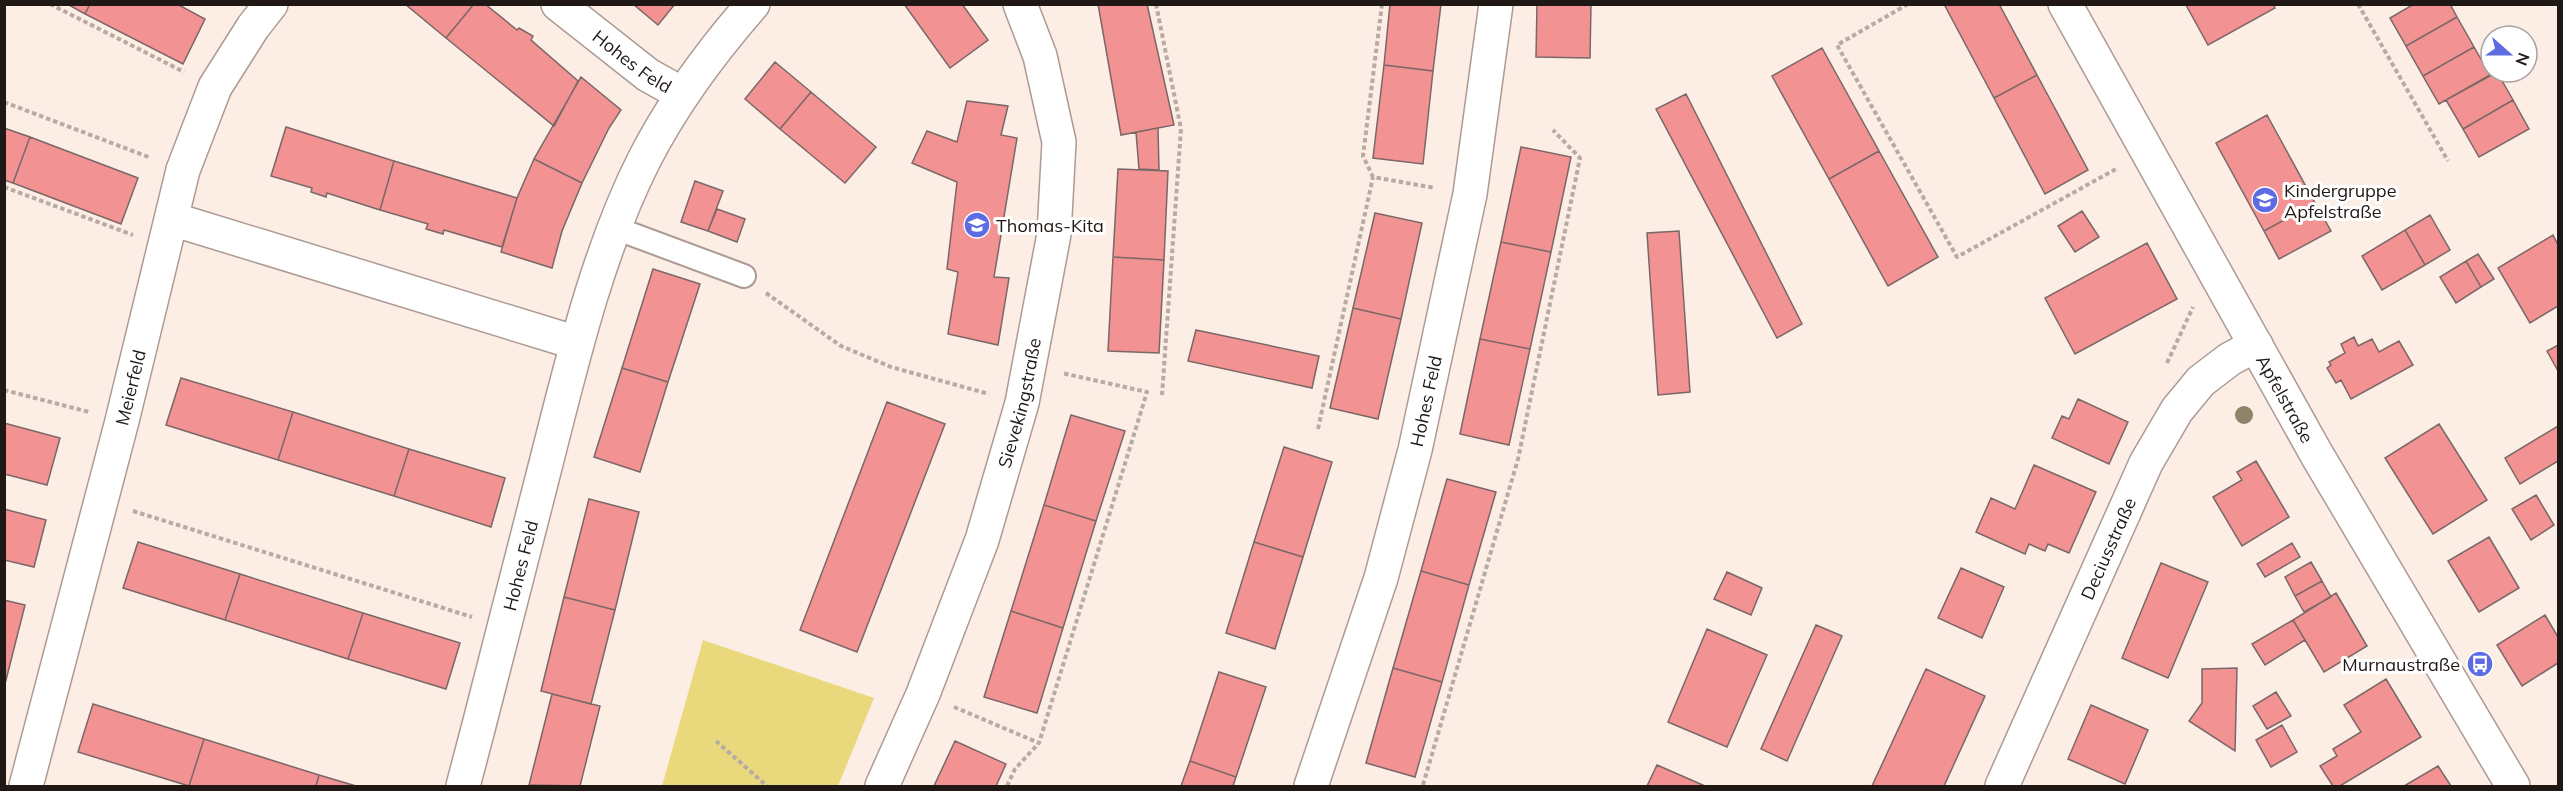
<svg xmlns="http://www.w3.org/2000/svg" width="2563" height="791" font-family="Mulish,sans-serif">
	<rect width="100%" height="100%" fill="#fcede5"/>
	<path fill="#ead97c" d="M703,640L874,698L838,786H662Z"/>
	<path fill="#f39293" stroke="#7a6766" stroke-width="1.5" d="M67,4H90L85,14Z
		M90,4H177L205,19L183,64L85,14Z
		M405,4H474L446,38Z
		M474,4H485L517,30L519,28L533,36L531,40L578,81L554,126L446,38Z
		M633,4H675L658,25Z
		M904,4H962L988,40L950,68Z
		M1098,4H1147L1174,125L1121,135Z
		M1390,4H1441L1433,71L1384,65Z
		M1537,4H1591L1590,58L1536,57Z
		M1944,4H1999L2037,75L1994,98Z
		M2273,4L2275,8L2208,45L2186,5Z
		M2414,4H2450L2457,17L2406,46L2390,18Z
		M2457,17L2474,47L2423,76L2406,46Z
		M2474,47L2490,75L2439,104L2423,76Z
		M1822,48L1879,151L1829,179L1772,76Z
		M775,62L811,92L780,129L745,99Z
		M1384,65L1433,71L1423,164L1373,158Z
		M2497,72L2513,100L2463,129L2446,100Z
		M2037,75L2088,170L2045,194L1994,98Z
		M581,77L621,110L609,128L582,183L534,159Z
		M811,92L876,147L845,183L780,129Z
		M1686,94L1802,324L1777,338L1656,109Z
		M2513,100L2529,129L2479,157L2463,129Z
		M967,101L1008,106L1001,135L1017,138L994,277L1009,278L998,345L948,334L958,272L947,269L957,182L912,163L927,131L957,142Z
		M2267,115L2315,203L2264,231L2216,143Z
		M286,127L394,161L380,210L327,193L326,197L311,192L312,188L271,176Z
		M4,128L30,137L13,183L4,180Z
		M1158,128L1159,170L1139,169L1136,132Z
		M30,137L138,178L121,224L13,183Z
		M1521,147L1571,157L1551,252L1501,242Z
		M1879,151L1938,257L1888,286L1829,179Z
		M534,159L582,183L562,231L552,268L501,252L517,198Z
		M394,161L517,198L502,247L444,230L443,234L426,229L428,224L380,210Z
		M1118,169L1168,171L1164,260L1113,257Z
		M695,181L723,191L708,231L681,222Z
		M2315,203L2331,231L2279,259L2264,231Z
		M717,209L745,219L737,242L708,231Z
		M2082,211L2099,237L2075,252L2058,226Z
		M1375,213L1422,223L1401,319L1353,308Z
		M2430,215L2450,250L2425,265L2405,230Z
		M2405,230L2425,265L2382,290L2362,256Z
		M1679,231L1690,392L1658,395L1647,233Z
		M2553,235L2558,245V306L2530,323L2498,268Z
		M1501,242L1551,252L1530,349L1480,339Z
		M2147,243L2177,299L2075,354L2045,298Z
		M2478,254L2494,279L2481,287L2466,261Z
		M1113,257L1164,260L1159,353L1108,351Z
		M2466,261L2481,287L2456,303L2440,277Z
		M653,269L700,284L668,382L622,368Z
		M1353,308L1401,319L1378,419L1330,408Z
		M1196,330L1319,356L1312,388L1188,361Z
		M2354,337L2358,346L2372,339L2379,352L2399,341L2413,365L2351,399L2341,380L2336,383L2327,368L2331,365L2329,362L2345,353L2341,344Z
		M1480,339L1530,349L1509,445L1460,434Z
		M2558,345V371L2547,351Z
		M622,368L668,382L640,472L594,457Z
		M181,378L293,412L278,460L166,425Z
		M2078,399L2128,422L2109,464L2052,438L2062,416L2069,419Z
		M887,402L945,424L857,652L800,630Z
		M293,412L409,449L394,496L278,460Z
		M1071,415L1125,431L1096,521L1044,505Z
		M4,423L60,438L47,485L4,474Z
		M2439,424L2487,500L2433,534L2385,458Z
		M2558,426V461L2520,484L2505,458Z
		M1284,447L1332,462L1303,557L1254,542Z
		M409,449L505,478L491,527L394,496Z
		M2256,461L2289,517L2242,546L2213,497L2242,480L2237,472Z
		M2034,465L2096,492L2069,553L2048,544L2045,551L2029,544L2025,554L1976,532L1991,498L2015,509Z
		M1447,479L1496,492L1469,585L1421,571Z
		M2536,495L2554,525L2531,540L2512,509Z
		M589,499L639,512L615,610L564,597Z
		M1044,505L1096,521L1063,628L1011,611Z
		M4,509L46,520L34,567L4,560Z
		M2489,537L2519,588L2479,612L2448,561Z
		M138,542L240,574L225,620L123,588Z
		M1254,542L1303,557L1275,649L1226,633Z
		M2292,543L2300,557L2265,577L2257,564Z
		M2311,562L2322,581L2295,596L2285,577Z
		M2161,563L2208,582L2168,678L2122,658Z
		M1961,568L2004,587L1982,638L1938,618Z
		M1421,571L1469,585L1442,682L1393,668Z
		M1727,572L1762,588L1751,615L1714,599Z
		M240,574L363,613L348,659L225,620Z
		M2322,581L2331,597L2304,612L2295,596Z
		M2336,593L2367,646L2324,672L2293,620Z
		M564,597L615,610L591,704L541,691Z
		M4,600L25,605L4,688Z
		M1011,611L1063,628L1037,713L984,697Z
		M363,613L460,643L446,689L348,659Z
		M2545,615L2558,637V663L2522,686L2497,645Z
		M2293,620L2305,640L2265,665L2252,644Z
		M1816,625L1842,636L1787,761L1761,749Z
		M1707,629L1767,655L1727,747L1668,722Z
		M1393,668L1442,682L1415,777L1366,763Z
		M2237,668L2235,751L2189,721L2202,703V669Z
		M1926,669L1985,696L1944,786H1872Z
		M1219,672L1266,687L1236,777L1190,761Z
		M2386,679L2421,737L2340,786H2333L2320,766L2337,756L2333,749L2361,732L2344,705Z
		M2276,692L2291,716L2267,729L2253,706Z
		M552,694L600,706L580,786L529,785Z
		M93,704L204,739L189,786L78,752Z
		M2091,705L2148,730L2125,784L2068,759Z
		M2282,725L2297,752L2271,767L2256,740Z
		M204,739L319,775L316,786H189Z
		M955,741L1006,764L996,786H934Z
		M1190,761L1236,777L1233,786H1181Z
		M1657,765L1705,786H1647Z
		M2438,766L2451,786H2404Z
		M319,775L356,786H316Z"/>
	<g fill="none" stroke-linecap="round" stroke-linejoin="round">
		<defs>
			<path id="service" d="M615,228L744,276"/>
			<g id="minor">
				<path id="s1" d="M558,4L648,75L682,94"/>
				<path d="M172,219L577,343"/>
				<path id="s2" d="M26,786L122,421L183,170L215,87L253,27L271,4"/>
				<path id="s3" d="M463,786C490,684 516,582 542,479C569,374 595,257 644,160C673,103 711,52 753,4"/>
				<path id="s4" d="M882,786L923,694L982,540L1022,403L1054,234L1059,142L1040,56L1020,4"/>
				<path id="s5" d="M1311,786L1381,578L1415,450L1470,194L1496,4"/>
				<path id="s6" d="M2002,786L2146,463L2177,410L2201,381L2230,359L2256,345"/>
			</g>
			<g id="tertiary">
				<path id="s7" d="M2065,4L2317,455L2513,786"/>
			</g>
		</defs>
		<use href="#service" stroke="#ad9b93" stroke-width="26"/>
		<use href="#minor" stroke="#ad9b93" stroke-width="36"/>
		<use href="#tertiary" stroke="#ad9b93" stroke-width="36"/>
		<path stroke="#b7aba4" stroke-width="4" stroke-dasharray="4.5 3" stroke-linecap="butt" d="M50,4L184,72
			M1156,4L1181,129L1162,395
			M1382,4L1363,156L1373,177L1435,188
			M1908,4L1837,45L1957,257L2116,169
			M2358,4L2448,161
			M4,102L151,158
			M4,187L133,235
			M766,293L841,346L891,367L989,394
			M2167,363L2193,307
			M4,390L89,412
			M1318,429L1373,177
			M133,511L472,617
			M954,707L1039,743L1147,392L1062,373
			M716,741L767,786
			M1423,785L1518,459L1580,158L1553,130
			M1007,786L1015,769L1039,743"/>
		<use href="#service" stroke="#fff" stroke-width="22"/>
		<use href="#minor" stroke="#fff" stroke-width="33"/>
		<use href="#tertiary" stroke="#fff" stroke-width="33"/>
	</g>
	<circle fill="#8e8368" cx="2244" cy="415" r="9"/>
	<defs>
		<symbol id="school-disc" viewBox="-11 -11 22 22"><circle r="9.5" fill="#5d6ce3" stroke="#fff"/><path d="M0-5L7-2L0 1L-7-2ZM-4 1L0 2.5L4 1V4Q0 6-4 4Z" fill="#fff"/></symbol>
		<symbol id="bus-disc" viewBox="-11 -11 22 22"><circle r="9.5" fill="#5d6ce3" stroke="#fff"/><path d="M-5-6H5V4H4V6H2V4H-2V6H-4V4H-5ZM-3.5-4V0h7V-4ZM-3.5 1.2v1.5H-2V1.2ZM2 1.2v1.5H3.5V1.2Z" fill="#fff"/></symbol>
	</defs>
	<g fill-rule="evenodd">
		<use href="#school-disc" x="2250" y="185" width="30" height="30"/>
		<use href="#school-disc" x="962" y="210" width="30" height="30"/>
		<use href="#bus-disc" x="2465" y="649" width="30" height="30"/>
	</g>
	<g text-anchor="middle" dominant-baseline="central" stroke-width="6" stroke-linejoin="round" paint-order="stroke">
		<g font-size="18" fill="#1f1815" stroke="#fff">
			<text stroke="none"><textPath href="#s1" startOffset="94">Hohes Feld</textPath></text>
			<text stroke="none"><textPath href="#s2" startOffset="412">Meierfeld</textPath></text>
			<text stroke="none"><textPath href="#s7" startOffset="452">Apfelstraße</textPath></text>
			<text stroke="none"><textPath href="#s5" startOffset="402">Hohes Feld</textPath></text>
			<text stroke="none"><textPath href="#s4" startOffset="408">Sievekingstraße</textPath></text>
			<text stroke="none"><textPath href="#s6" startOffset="260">Deciusstraße</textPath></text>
			<text stroke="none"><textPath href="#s3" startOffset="228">Hohes Feld</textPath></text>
		</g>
		<g font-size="18" fill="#1f1815" stroke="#fff" text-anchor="start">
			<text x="2284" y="190">Kindergruppe<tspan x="2284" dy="21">Apfelstraße</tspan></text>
			<text x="996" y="225">Thomas-Kita</text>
			<text x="2460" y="664" text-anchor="end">Murnaustraße</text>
		</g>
	</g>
	<rect width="2563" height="791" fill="none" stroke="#1f1815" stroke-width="12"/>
	<g transform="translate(2509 54) rotate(111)"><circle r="28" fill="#ffffff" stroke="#a5a3a1" stroke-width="1.5"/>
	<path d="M0-4.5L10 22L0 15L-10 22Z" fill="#5d6ce3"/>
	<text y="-9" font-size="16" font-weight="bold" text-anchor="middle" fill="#1f1815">N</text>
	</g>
</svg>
